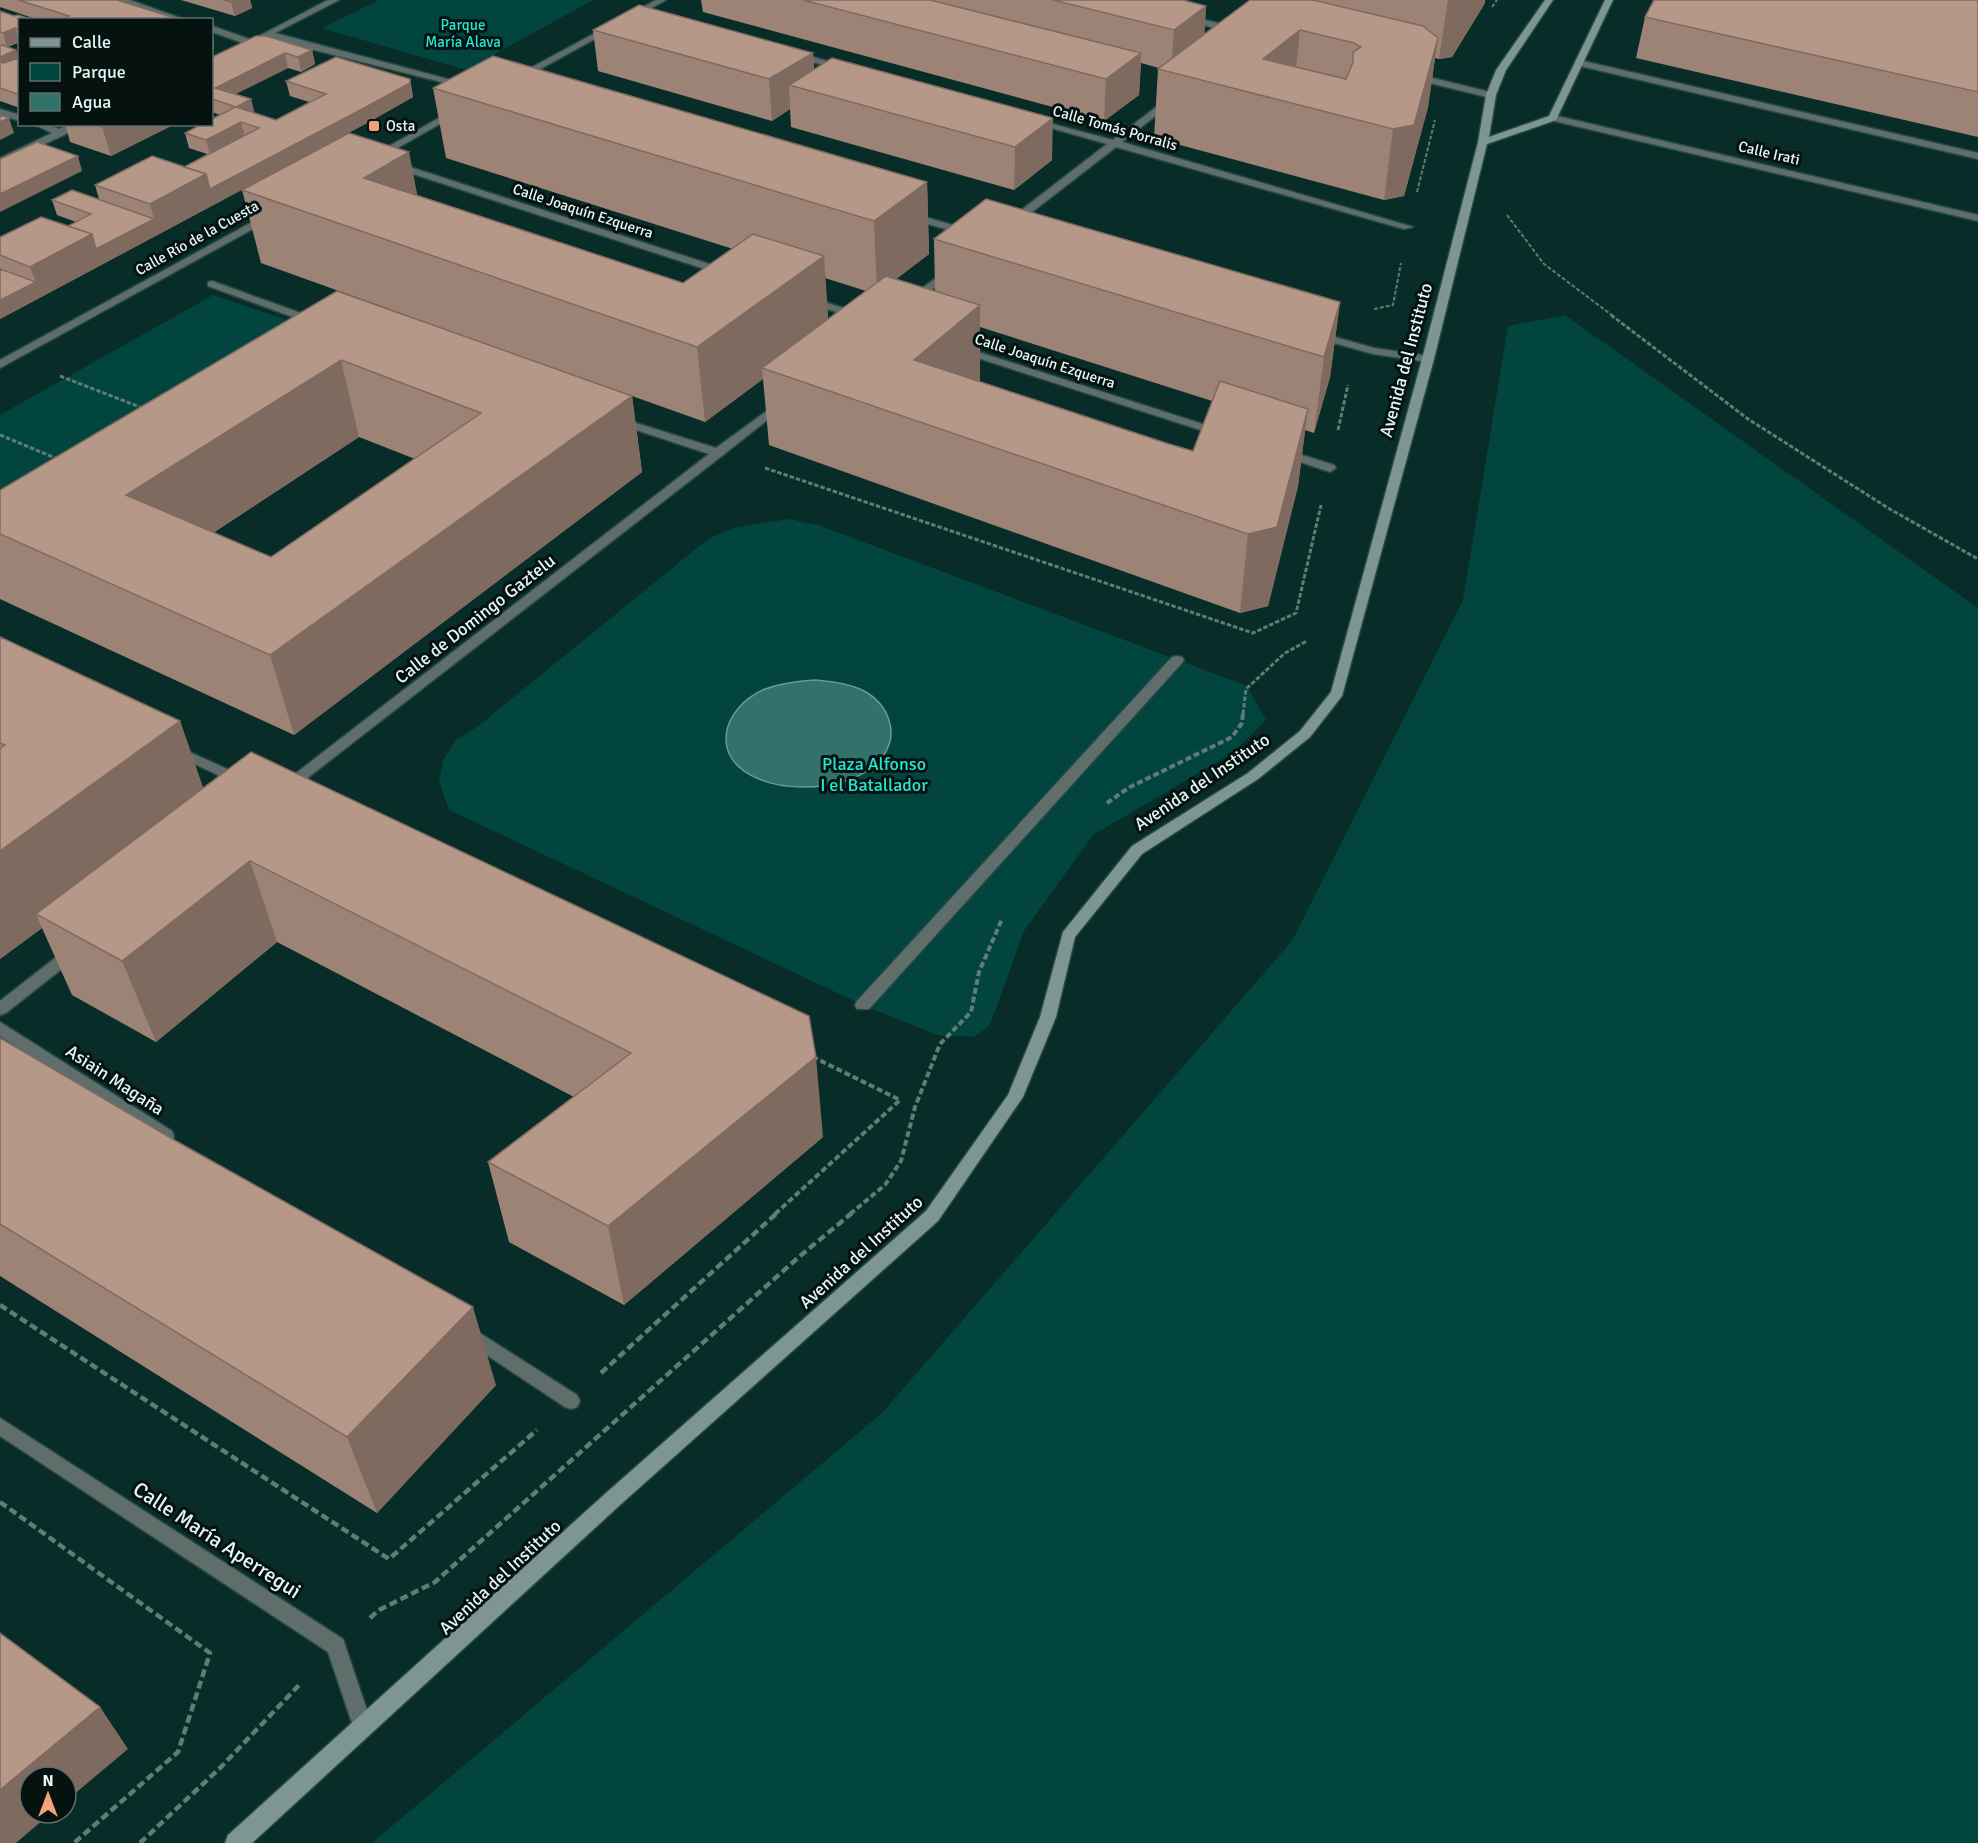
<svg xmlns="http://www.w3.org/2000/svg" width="1978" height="1843" font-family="Signika,sans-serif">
	<rect width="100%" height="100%" fill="#082d28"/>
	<path fill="#02453e" d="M379,0H593L466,70L322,28Z
		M213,295L355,343L0,566V415Z
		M1565,315L1978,608V1843H372L882,1413L1292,941L1463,600L1508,326Z
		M789,519L818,525L1247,686L1266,720L1234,752L1093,835L1024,931L990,1025L974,1037L938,1035L863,1005L449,810L439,781L443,760L456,740L477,727L708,539L733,528Z"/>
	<path fill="#31736a" stroke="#679b94" stroke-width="1.5" d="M815,680C831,682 849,683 864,691C888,704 900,733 883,756C858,789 795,794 759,779C708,759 721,708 765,689C781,683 798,681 815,680Z"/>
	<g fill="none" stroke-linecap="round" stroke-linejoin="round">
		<defs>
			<path id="lane" d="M1579,60L1978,153V159L1576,65V61Z"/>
			<path id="street" d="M118,0H130L186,20H172Z
				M328,0H339L275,33L470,85L465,88L259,36Z
				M656,0H666L522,79L514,77Z
				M1185,15L1238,28L1239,30L1235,33L1182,20V16Z
				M212,26L252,40L253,42L249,45L212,32Z
				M790,52H796L847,67L839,69L790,56Z
				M1412,73L1494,93L1496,95L1491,98L1409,78L1407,76Z
				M1168,98L1176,100L1122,142L1413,227L1404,229L1116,147L1023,219H1015V215L1107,144L1030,122V118L1113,140Z
				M0,109L20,115V121L0,115Z
				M453,110L461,112L378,159L370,157Z
				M1553,115L1978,215V221L1550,120L1548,118Z
				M33,124H47L59,129L69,124H81L64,135L0,165V158L52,133Z
				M410,167L728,270L729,272L720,274L407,172V168Z
				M908,212L973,231L974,233L969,236L904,217L903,215Z
				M267,214L272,217L271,219L0,368V360Z
				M950,268L955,271L954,273L916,302H908V298Z
				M212,281L320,320L321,322L320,324H312L208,286V282Z
				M809,297L862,314L863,316L858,319L805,302L804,300Z
				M1317,332L1374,348L1428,356L1434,359L1428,362L1373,354L1313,337L1312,335Z
				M960,346L1224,431L1226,433L1220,436L1216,435L956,351L955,349Z
				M782,400L788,403L786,405L723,455L292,790H282L280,787L282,784L709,454L612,422V418H620L716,448Z
				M1283,449L1334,465L1336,468L1330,472L1279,455V451Z
				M1177,656L1182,657L1184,660L1182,663L869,1009H857L855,1005L857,1001L1172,657Z
				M174,745L247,778L249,781L242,786L237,784L169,752L167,749Z
				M73,947L78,948L81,952L78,956L6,1013L0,1015V1001L68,948Z
				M0,1022L172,1131L174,1136L172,1141L166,1142L160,1141L0,1036Z
				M467,1325L577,1395L580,1401L577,1407L571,1409L565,1407L461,1338L458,1333L461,1328Z
				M0,1418L343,1639L373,1728L370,1735L363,1738L356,1735L328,1652L0,1436Z"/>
			<path id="secondary" d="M1545,0H1553L1506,70L1496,95L1489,137L1549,116L1605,0H1613L1556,120L1487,144L1434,359L1342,696L1310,737L1258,779L1142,854L1075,937L1056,1017L1023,1097L938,1221L620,1505L252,1843H225L228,1835L606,1493L926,1211L1008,1095L1040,1017L1063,932L1132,846L1248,773L1300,731L1331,692L1422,359L1478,142L1486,95L1496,70Z"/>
		</defs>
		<use href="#lane" stroke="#274945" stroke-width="3"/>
		<use href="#street" stroke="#274945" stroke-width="3"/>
		<use href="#secondary" stroke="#274945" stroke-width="3"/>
		<path stroke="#5e7c78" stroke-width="2" stroke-dasharray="4 2" stroke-linecap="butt" d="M1492,7L1497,0
			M1417,192L1435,120
			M1507,215L1544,264L1613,316
			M1374,309L1393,305L1401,263"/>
		<path stroke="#5e7c78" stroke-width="3" stroke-dasharray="4.5 2" stroke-linecap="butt" d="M1611,315L1748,419L1888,508L1978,559
			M60,376L145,409
			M1338,430L1348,385
			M0,435L60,460
			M765,468L1253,633L1296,613L1321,505
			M1243,714L1246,689L1285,653L1307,641"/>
		<path stroke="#5e7c78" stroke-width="4" stroke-dasharray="6 3" stroke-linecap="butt" d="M1107,803L1128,788L1232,737L1242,723L1243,712
			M775,1214L900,1100L813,1057
			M850,1214L885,1185L901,1161L915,1107L940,1044L971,1012L979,972L1002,919"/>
		<path stroke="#5e7c78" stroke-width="4.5" stroke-dasharray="8 4" stroke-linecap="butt" d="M0,1305L389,1559L537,1430
			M601,1373L777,1213
			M0,1502L210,1653L178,1752L74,1843
			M370,1618L379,1610L435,1582L800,1256L852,1213
			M140,1843L221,1767L301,1683"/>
		<use href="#lane" fill="#5f6e6b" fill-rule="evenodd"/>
		<use href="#street" fill="#5f6e6b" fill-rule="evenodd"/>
		<use href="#secondary" fill="#7e9692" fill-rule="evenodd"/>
	</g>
	<path fill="#9c8375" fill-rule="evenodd" d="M0,0H117L181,20H39L0,7Z
		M181,0H250L252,8L235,16Z
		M701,0H1183L1206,6L1204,34L1250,0H1485V3L1452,57L1439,59L1435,58L1428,107L1404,196L1384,200L1154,138L1158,69L1159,68L1141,63L1139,95L1104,121L703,12Z
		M1978,0V137L1636,58L1645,17Z
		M0,11L20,20V42L8,47L20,59V108L0,101V46L1,45H0Z
		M593,30L813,53L814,69L1052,160L1014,190L791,127L790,109L772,121L598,71Z
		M312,50L315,64L301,72L288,68L235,94L254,113L276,120L309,102L290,96L286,81L410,79L413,97L369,122L0,319V237L68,226L76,222L57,215L52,200L99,199L95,185L184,167L207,154L189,148L185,133L220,115L212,112V57Z
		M433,88L927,182L929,254L896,279L935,291L934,239L1340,302L1330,377L1314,433L1305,430L1298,486L1268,606L1240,613L769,445L763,379L705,422L632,396L642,472L294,735L0,599V490L337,291L564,372L261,263L242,190L417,195L683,283L733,249L446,158ZM825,278L866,291L828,319ZM980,327L1212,401L1193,451L1169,444L979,381ZM359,437L415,459L271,557L213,533Z
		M65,124H175L111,156L70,142Z
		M0,637L180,721L203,788L823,1137L624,1305L509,1242L488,1162L574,1097L277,942L156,1042L72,995L42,928L0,959Z
		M0,1038L496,1385L377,1513L0,1276Z"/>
	<path fill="#7f6a5f" d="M236,0H250L252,8L235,16L231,2Z
		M1448,0H1485V3L1452,57L1439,59Z
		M1206,6L1204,46L1171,71L1174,30Z
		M15,28L19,42L7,47L3,33Z
		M1300,30L1293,98L1263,59Z
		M212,34L214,43V46L212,47Z
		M1438,38L1428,107L1404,196L1384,200L1393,129Z
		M16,50L20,59V65L0,73V57Z
		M312,50L315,64L301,72L298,57Z
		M285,53L288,68L220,102L215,88Z
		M813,53L815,92L789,85L790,109L772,121L769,79Z
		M1141,53L1139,95L1104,121L1106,79Z
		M410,79L413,97L369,122L0,319V300L36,282L30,267L92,234L154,219L150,204L206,174Z
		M251,99L255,114L236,107Z
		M9,118L14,133L0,140V122Z
		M1053,118L1052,160L1014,190L1015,147Z
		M241,122L245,137L210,155L206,140Z
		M108,124H175L111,156L102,127Z
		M409,152L423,224L364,178Z
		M78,156L82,171L0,212V194Z
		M927,182L929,254L877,294L874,221Z
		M824,256L829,330L762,368L763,379L705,422L697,347Z
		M1340,302L1330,377L1314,433L1324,357Z
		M980,305V381L929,425L914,360Z
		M341,360L359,437L152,573L126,495Z
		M632,396L642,472L294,735L270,655Z
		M1308,409L1298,486L1268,606L1240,613L1248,534Z
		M180,721L208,802L36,914L42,928L0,959V851Z
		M250,861L277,942L156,1042L122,961Z
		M816,1057L823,1137L624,1305L608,1226Z
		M473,1307L496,1385L377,1513L347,1437Z
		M100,1707L128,1749L66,1801V1777H30V1813H51L16,1843H0V1790Z"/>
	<path fill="#b59888" stroke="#7f6a5f" stroke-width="1.5" fill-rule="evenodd" d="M18,0H117L181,20H61L69,16Z
		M223,0H236L231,2Z
		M803,0H930L1141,53L1106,79Z
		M1053,0H1183L1206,6L1174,30Z
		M1250,0H1313L1423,26L1438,38L1414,125L1393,129L1158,69ZM1300,30L1354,43L1361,47L1353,52V62L1346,79L1263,59Z
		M1654,0H1978V92L1645,17Z
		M639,5L813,53L769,79L593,30Z
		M0,11L14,16L18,15L33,20H20V30L15,28L3,33L0,32Z
		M256,36H266L312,50L298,57L285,53L215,88L251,99L236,107L276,120L326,94L286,81L336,57L410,79V83L366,107L210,189L206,174L184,167L259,128L241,122L206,140L185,133L202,124H212V119L236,107L212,99V57Z
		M2,45L16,50L0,57V46Z
		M493,56L927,182L874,221L433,88Z
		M832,58L1053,118L1015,147L789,85Z
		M15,59L20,60V95L0,88V62L4,63Z
		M0,115L9,118L0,122Z
		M95,124H108L102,127Z
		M349,133L409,152L364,178L683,283L753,234L824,256L697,347L242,190Z
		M37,142L78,156L0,194V159Z
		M152,156L206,174L150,204L95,185Z
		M72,190L154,219L96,249L92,234L68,226L91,214L52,200Z
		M986,199L1340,302L1324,357L934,239Z
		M41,217L92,234L30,267L0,255V237Z
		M0,269L36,282L0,300Z
		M886,276L980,305L914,360L1169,444L1193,451L1220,381L1308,409L1277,527L1248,534L762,368Z
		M337,291L632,396L270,655L0,534V490ZM341,360L481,413L271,557L126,495Z
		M0,637L180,721L0,851V749L5,745L0,743Z
		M251,752L809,1016L816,1057L608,1226L488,1162L631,1053L250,861L122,961L36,914Z
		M0,1038L176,1141L473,1307L347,1437L0,1224Z
		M0,1633L100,1707L0,1790Z"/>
	<rect fill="#efa376" stroke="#051210" stroke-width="2" x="368" y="120" width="12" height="12" rx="3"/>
	<g text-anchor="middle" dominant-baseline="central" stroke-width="6" stroke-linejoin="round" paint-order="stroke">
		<g font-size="15" fill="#24e8d5" stroke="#051210">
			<text x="463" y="25">Parque<tspan x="463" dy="17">María Alava</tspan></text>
		</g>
		<g font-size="15" fill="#e5f8f5" stroke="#051210" text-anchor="start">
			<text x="386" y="126">Osta</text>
		</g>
		<g font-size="15" fill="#e5f8f5" stroke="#051210">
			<text transform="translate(1115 128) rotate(16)">Calle Tomás Porralis</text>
			<text transform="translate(1769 153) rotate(13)">Calle Irati</text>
			<text transform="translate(583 211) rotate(18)">Calle Joaquín Ezquerra</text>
			<text transform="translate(197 238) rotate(-29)">Calle Río de la Cuesta</text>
			<text transform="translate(1045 361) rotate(18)">Calle Joaquín Ezquerra</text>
		</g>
		<g font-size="18" fill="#e5f8f5" stroke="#051210">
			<text transform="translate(1406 360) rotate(-75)">Avenida del Instituto</text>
			<text transform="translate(475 619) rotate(-38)">Calle de Domingo Gaztelu</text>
			<text transform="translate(1202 782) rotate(-34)">Avenida del Instituto</text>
			<text transform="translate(115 1080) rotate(33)">Asiain Magaña</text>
			<text transform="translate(861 1252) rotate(-42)">Avenida del Instituto</text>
			<text transform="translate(500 1577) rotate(-43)">Avenida del Instituto</text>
		</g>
		<g font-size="18" fill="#24e8d5" stroke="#051210">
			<text x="874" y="764">Plaza Alfonso<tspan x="874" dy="21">I el Batallador</tspan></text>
		</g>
		<g font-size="21" fill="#e5f8f5" stroke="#051210">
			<text transform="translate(217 1540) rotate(33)">Calle María Aperregui</text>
		</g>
	</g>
	<rect x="18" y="18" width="195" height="108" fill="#051210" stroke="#5f6e6c" stroke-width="1.5"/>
	<rect x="30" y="38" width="30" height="9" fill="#7e9692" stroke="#5f6e6c" stroke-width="1.5"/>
	<text x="72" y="48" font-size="18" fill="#e5f8f5">Calle</text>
	<rect x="30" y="63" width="30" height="18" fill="#02453e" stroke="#5f6e6c" stroke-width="1.5"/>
	<text x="72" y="78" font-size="18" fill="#e5f8f5">Parque</text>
	<rect x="30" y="93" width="30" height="18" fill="#31736a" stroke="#5f6e6c" stroke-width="1.5"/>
	<text x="72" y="108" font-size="18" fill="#e5f8f5">Agua</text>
	<g transform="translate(48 1795)"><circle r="28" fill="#051210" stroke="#5f6e6c" stroke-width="1.5"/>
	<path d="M0-4.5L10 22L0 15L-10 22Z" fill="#efa376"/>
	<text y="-9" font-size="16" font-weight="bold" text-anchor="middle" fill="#e5f8f5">N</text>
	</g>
</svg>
